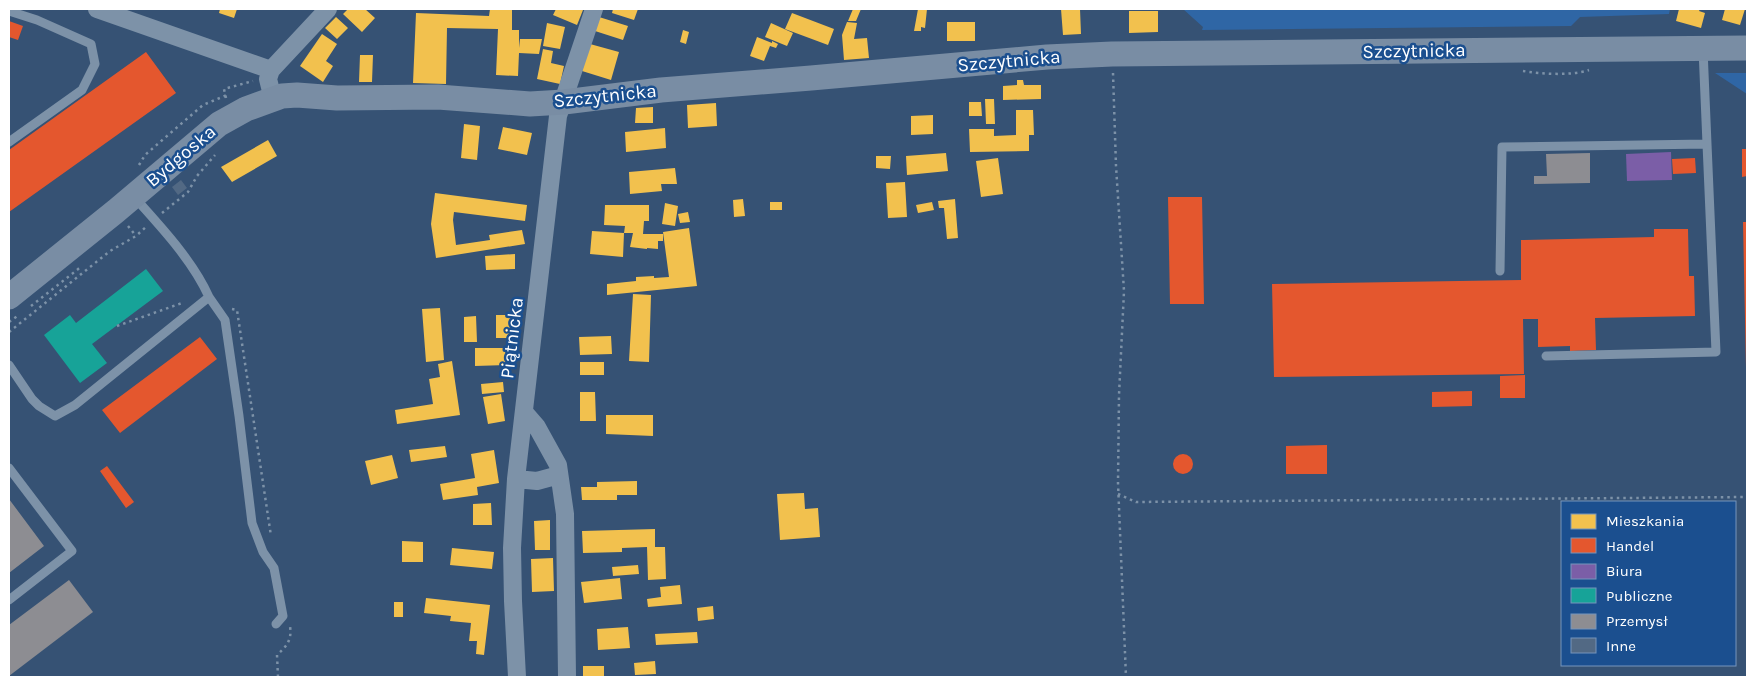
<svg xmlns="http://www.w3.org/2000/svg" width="1756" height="686" font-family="Karla,sans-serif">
	<rect width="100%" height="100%" fill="#365274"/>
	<path fill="#2f66a5" d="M1183,9H1670L1669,14L1580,17L1571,26L1202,30L1203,27Z
		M1715,73H1747V94Z"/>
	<path fill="#f2c14e" d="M220,9H237L234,18L219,13Z
		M348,9H365L375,18L362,32L343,14Z
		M490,9H512V30H519V48L520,39H542L539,54L519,53L518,76L496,75L498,29L447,28L446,84L413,83L416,13L489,16Z
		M556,9H580L583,10L577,25L553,15Z
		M613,9H638L634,20L612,13Z
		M853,9H861L856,21H848Z
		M918,9H927L925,28L921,27V31H914Z
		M1061,9H1080L1081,34L1063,35Z
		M1679,9H1700L1699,11L1705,13L1701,28L1676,21Z
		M1725,9H1745L1740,25L1722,20Z
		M1129,11H1158V32L1129,33Z
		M792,13L834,29L828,45L785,29Z
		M336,17L348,28L337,39L325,28Z
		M599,17L628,26L623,40L595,31Z
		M847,22L857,23L854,39L867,38L869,58L844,60L842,35Z
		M947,22H975V41H947Z
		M547,23L565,27L560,49L543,46Z
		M771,23L793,33L787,46L765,37Z
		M683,30L689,32L686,44L680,42Z
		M322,34L337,44L326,61L333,66L323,82L300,66Z
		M757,37L772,43V41L778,44L776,48L770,46L764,61L750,56Z
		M590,44L619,52L611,80L582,71Z
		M543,49L553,51L551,63L564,66L560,84L537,79Z
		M360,55H373L372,82H359Z
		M1017,80H1023L1024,85H1041V99L1003,100V86L1017,85Z
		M985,99H994L995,124H986Z
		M969,102H981L982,116H969Z
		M716,103L717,126L688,128L687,105Z
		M653,107V123H635L636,108Z
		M1016,110H1033L1034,135H1029V151L970,152L969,129H994V136L1016,135Z
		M933,115V134L911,135V116Z
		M464,124L480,126L477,160L461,158Z
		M503,127L532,133L527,155L498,149Z
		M665,128L666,148L626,152L625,132Z
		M268,140L277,156L232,182L221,167Z
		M946,153L948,171L907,175L906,156Z
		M876,156H891L890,169L876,168Z
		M998,158L1003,194L981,197L976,161Z
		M675,168L677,184H661L662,191L630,194L629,172Z
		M905,182L907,217L888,218L886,183Z
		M435,193L527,205L525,221L454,212L453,220L456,245L490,240L489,235L522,230L525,244L436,258L431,224Z
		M743,199L745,216L734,217L733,200Z
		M955,199L958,238L947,239L944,208H939L938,201Z
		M770,202H782V210H770Z
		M932,202L934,210L918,213L916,205Z
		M665,203L678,206L675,226L662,224Z
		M605,205H649V221H644L643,234H663V241H658V249L647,248V249L630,247L633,233H624L625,226L604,225Z
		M688,212L690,222L680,223L678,214Z
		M689,228L697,286L607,295V284L636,281V277L654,276V278L669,277L663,232Z
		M592,231L624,233L623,257L590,254Z
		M515,254V269L486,270L485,256Z
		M633,294L651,295L649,362L629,361Z
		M440,308L444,360L426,362L422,309Z
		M496,315H517V338H496Z
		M476,316L477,342H464V317Z
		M611,336L612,354L580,355L579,337Z
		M475,348H506L507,365L475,366Z
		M452,361L460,415L397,424L395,410L433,404L429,379L440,377L438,364Z
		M580,362H604V375H580Z
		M503,382L504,392L482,394L481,384Z
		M580,392H595L596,421H580Z
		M501,394L505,421L488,424L483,397Z
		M606,415H653V436L606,434Z
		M445,446L447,457L411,462L409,450Z
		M494,450L499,483L477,487L478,495L443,500L440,484L475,478L471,454Z
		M392,455L398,478L371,485L365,461Z
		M637,481V495H617V500H582L581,487H597V482Z
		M804,493L805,509L818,508L820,537L780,540L777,494Z
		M491,503L492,525H473V504Z
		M550,520V550H535L534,521Z
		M655,529V547H665L666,579L648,580L647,547L622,548V552L583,553L582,531Z
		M402,541L423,542V562H402Z
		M452,548L494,552L492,569L450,565Z
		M553,558L554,591L532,592L531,559Z
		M638,565L639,574L613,576L612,567Z
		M620,578L622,599L584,603L581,582Z
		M680,585L682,604L648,607L647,599L661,597L660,587Z
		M426,598L490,605L484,655L476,654L477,641H469L471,623L450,621L451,616L424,613Z
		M394,602H403V617H394Z
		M713,606L714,619L698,621L697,608Z
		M628,627L630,648L598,650L597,629Z
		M697,632L698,643L656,645L655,634Z
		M655,661L656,674L635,675L634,663Z
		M583,666H604V677H583Z"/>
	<path fill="#e4572e" d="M9,21L23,26L18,40L9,37Z
		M146,52L176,93L9,212V150Z
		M1742,149H1747V176L1742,177Z
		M1695,158L1696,173L1673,174L1672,159Z
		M1168,197H1202L1204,304H1170Z
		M1743,222H1747V367H1746Z
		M1654,229H1688L1689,276H1694L1695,316L1595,318L1596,350L1570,351V346L1538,347V319H1523L1524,374L1274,377L1272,284L1521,280V240L1654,237Z
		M200,337L217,359L120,433L102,410Z
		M1525,375V398H1500V376Z
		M1472,391V406L1432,407V392Z
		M1327,445V474H1286V446Z
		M1173 464a10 10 0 1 1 20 0a10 10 0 1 1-20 0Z
		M107,466L134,502L126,508L100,471Z"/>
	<path fill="#7b5ea7" d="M1671,152L1672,180L1627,181L1626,154Z"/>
	<path fill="#17a398" d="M146,269L163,291L92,344L107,363L80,383L44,335L70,315L76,323Z"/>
	<path fill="#8d8d92" d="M1590,153V183L1534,184V176H1547L1546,154Z
		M9,499L44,546L9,573Z
		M69,580L93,612L9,676V625Z"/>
	<path fill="#526984" d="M181,180L187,188L178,195L172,187Z"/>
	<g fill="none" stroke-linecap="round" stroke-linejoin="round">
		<path stroke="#7d92a8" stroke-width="2.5" stroke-dasharray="2.5 4" stroke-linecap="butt" d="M1523,71C1542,74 1571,76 1589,70
			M1113,73L1116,166L1124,291L1119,395L1118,483L1126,677
			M226,98L224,89L253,81
			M139,165L145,155L203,105L227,95
			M162,213L188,192L197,176L215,155
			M128,226L136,236
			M31,306L82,266
			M232,309L237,310L271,536
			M9,322L19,315
			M117,326L182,303
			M9,332L110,251L136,236L147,226
			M1118,494L1136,502L1747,497
			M278,677L277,655C287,646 292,640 290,626"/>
		<path stroke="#7d92a8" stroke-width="9" d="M9,11L37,20L91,44L95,64L82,90L9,142
			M1500,271L1502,147L1707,144L1703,49
			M209,297L225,320L239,416L252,523L263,552L274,568L283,616L276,624
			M1546,356L1716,352L1707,144
			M9,365L32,399L39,406L55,416L75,405L209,297C193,261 161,227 135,198
			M9,468L72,551L9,600"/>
		<path stroke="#7d92a8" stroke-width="18" d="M97,9L271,70
			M273,99L268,79L271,70L328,9
			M524,412L537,427L558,465L565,514L567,677
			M516,479L537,481L559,475
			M517,677L513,601L512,548L516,479L558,116L594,9"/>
		<path stroke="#798da4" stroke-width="25" d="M9,297L116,211L219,124L246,109L282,96L297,95L337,98L438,97L530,104L564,102L661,90L811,78L1047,57L1112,54L1747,48"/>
	</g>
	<g text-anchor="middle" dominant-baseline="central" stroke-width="5" stroke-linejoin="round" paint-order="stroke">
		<g font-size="19" fill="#fff" stroke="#1b4f8f">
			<text transform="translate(1414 51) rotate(-1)">Szczytnicka</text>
			<text transform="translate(1009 61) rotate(-5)">Szczytnicka</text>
			<text transform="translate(605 96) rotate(-6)">Szczytnicka</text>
			<text transform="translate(181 156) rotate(-40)">Bydgoska</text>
			<text transform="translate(512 338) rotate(-83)">Piątnicka</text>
		</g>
	</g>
	<rect width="1756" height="686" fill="none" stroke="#ffffff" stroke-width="20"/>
	<rect x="1561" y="501" width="175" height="165" fill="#1b4f8f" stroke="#7695bc"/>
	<rect x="1571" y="514" width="25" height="15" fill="#f2c14e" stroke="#7695bc"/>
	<text x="1606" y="526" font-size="15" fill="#ffffff">Mieszkania</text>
	<rect x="1571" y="538" width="25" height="15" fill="#e4572e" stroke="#7695bc"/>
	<text x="1606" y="551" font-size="15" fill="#ffffff">Handel</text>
	<rect x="1571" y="564" width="25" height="15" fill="#7b5ea7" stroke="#7695bc"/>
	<text x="1606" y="576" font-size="15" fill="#ffffff">Biura</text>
	<rect x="1571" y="588" width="25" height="15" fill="#17a398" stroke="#7695bc"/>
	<text x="1606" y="601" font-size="15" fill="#ffffff">Publiczne</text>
	<rect x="1571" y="614" width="25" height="15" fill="#8d8d92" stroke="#7695bc"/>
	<text x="1606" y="626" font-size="15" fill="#ffffff">Przemysł</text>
	<rect x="1571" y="638" width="25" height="15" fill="#526984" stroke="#7695bc"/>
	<text x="1606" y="651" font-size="15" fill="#ffffff">Inne</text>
</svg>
